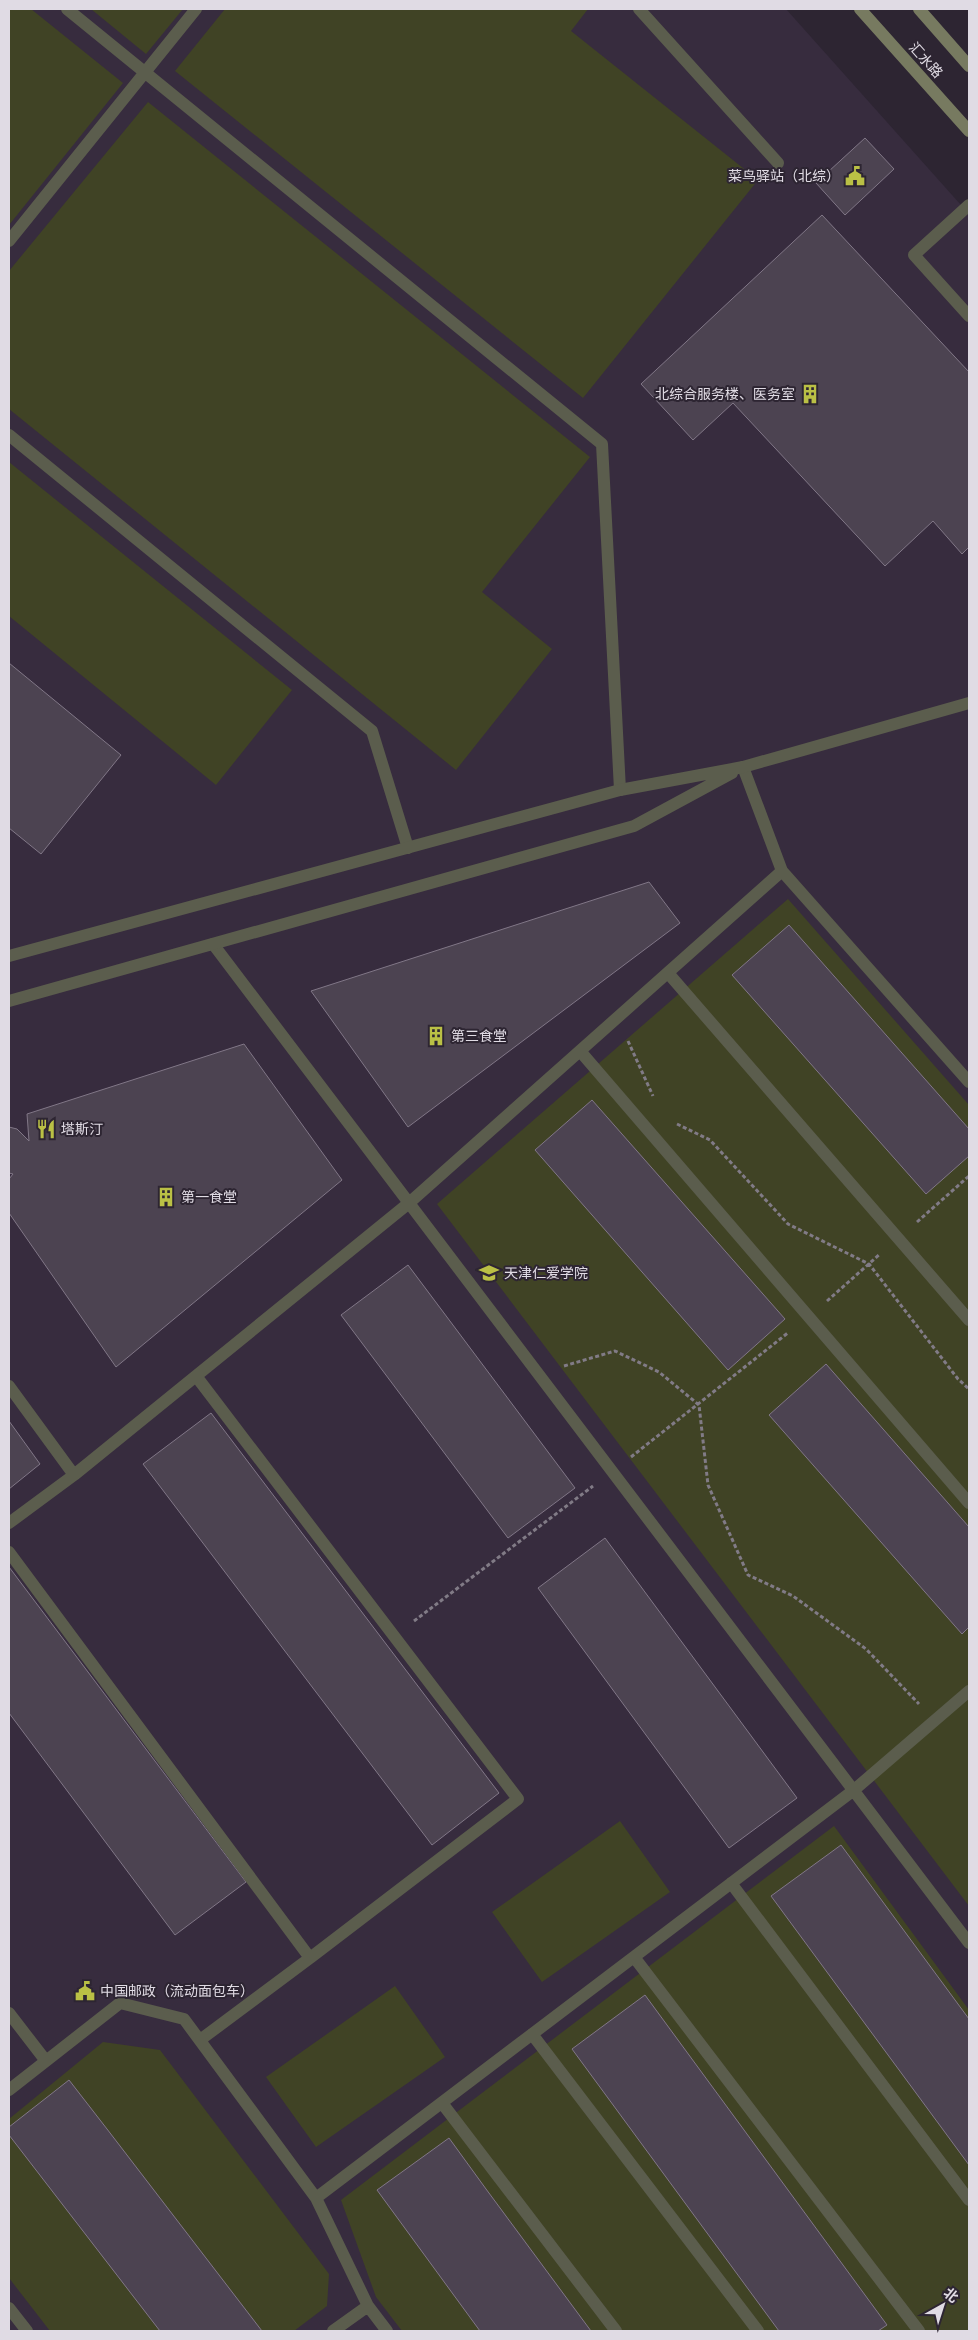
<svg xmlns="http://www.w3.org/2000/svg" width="978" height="2340" font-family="Arial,'Noto Sans SC',sans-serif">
	<rect width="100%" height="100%" fill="#2d2532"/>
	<path fill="#372c3e" d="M9,9H786L969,214V2331H9Z"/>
	<path fill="#404325" d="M9,9H31L123,83L9,225Z
		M91,9H183L146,54Z
		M225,9H588L571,31L758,180L583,398L175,71Z
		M148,102L590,457L482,592L552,649L456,770L9,409V271Z
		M9,462L292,690L216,785L9,616Z
		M788,899L969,1105V1906L437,1204Z
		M620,1821L670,1892L542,1982L492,1912Z
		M834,1826L969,2010V2331H402L376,2297L341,2200Z
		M395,1986L445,2057L316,2147L266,2077Z
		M103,2042L160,2050L329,2274L327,2306L294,2331H50L9,2278V2119Z"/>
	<path fill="#4c4351" stroke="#817787" d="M865,138L894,169L845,215L816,183Z
		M822,215L969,372V547L962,554L933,521L885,566L733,403L693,440L641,384Z
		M9,663L121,755L41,854L9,828Z
		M649,882L680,923L408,1127L311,991Z
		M789,925L969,1129V1156L926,1194L732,975Z
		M244,1044L342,1180L116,1367L9,1213V1179L13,1174L9,1173V1127L17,1129L29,1141L27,1114Z
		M592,1100L785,1319L728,1370L535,1150Z
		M408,1265L575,1488L508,1538L341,1315Z
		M826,1364L969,1527V1627L962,1634L769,1415Z
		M211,1413L499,1793L432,1845L143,1464Z
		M9,1421L40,1464L9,1489Z
		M605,1538L797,1798L729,1848L538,1588Z
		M9,1567L246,1882L175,1935L9,1713Z
		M841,1845L969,2019V2165L771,1896Z
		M645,1995L887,2325L878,2331H779L572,2049Z
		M69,2080L107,2129L262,2331H160L9,2135V2127Z
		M449,2138L486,2189L591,2331H480L377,2190Z"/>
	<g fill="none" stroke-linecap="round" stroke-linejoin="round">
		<path stroke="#817b86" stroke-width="3" stroke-dasharray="4 2.5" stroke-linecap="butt" d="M628,1041L653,1096
			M677,1124L710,1140L788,1224L869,1264L958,1379L969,1389
			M917,1222L969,1176
			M827,1301L880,1254
			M564,1366L615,1351L659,1372L699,1405L708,1485L748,1575L793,1596L866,1649L919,1704
			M631,1457L789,1332
			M414,1621L593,1486"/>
		<path stroke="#5b5d4d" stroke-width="12" d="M67,9L602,444L620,790
			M639,9L778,163
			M969,205L914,255L969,316
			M9,241L196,9
			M9,435L372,731L408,848
			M743,767L782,871L969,1082
			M213,944L969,1943
			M668,973L969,1320
			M580,1051L969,1503
			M196,1376L518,1799L310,1958
			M9,1386L74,1475L409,1203L782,871
			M9,1523L74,1475
			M9,1552L310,1958L200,2040
			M731,1883L969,2200
			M634,1957L919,2331
			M9,2013L46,2061
			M532,2034L758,2331
			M9,2090L120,2003L184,2019L316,2198L854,1790L969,1691
			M442,2103L616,2331
			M316,2198L368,2306L333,2331
			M368,2306L387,2331
			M9,2308L27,2331"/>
		<path stroke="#5b5d4d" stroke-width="12" d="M9,956L620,790L743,767L969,703
			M9,1001L634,826L732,773"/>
		<path stroke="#777a60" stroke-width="12" d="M860,9L969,131
			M919,9L969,66"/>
	</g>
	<defs>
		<symbol id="civic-bare" viewBox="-9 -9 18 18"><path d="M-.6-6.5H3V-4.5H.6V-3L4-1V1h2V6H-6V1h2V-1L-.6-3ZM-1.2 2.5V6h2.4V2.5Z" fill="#bac045" stroke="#2d2532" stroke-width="2.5" paint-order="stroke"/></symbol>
		<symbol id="building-bare" viewBox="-9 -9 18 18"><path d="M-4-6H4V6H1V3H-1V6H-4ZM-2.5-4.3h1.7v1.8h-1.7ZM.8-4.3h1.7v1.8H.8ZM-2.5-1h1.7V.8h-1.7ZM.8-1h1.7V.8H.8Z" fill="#bac045" stroke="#2d2532" stroke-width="2.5" paint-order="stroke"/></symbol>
		<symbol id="restaurant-bare" viewBox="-9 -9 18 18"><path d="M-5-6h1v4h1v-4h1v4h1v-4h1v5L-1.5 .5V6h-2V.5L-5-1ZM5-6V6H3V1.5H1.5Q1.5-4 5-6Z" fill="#bac045" stroke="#2d2532" stroke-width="2.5" paint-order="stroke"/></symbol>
		<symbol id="university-bare" viewBox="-9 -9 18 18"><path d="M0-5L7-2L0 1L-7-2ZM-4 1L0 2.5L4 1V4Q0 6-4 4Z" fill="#bac045" stroke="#2d2532" stroke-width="2.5" paint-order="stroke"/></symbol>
	</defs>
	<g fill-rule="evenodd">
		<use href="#civic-bare" x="841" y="162" width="28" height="28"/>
		<use href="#building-bare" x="796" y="380" width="28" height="28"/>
		<use href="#building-bare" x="422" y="1022" width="28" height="28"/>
		<use href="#restaurant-bare" x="32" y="1115" width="28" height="28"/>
		<use href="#building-bare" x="152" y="1183" width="28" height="28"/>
		<use href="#university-bare" x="475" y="1259" width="28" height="28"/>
		<use href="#civic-bare" x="71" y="1977" width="28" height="28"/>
	</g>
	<g text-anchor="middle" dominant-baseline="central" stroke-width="4" stroke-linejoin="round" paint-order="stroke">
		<g font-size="14" fill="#e0dbe4" stroke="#2d2532">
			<text transform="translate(926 60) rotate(48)">汇水路</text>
		</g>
		<g font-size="14" fill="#e0dbe4" stroke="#2d2532" text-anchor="start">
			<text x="840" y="176" text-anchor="end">菜鸟驿站（北综）</text>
			<text x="795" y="394" text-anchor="end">北综合服务楼、医务室</text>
			<text x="451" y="1036">第三食堂</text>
			<text x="61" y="1129">塔斯汀</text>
			<text x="181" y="1197">第一食堂</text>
			<text x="504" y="1273">天津仁爱学院</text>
			<text x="100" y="1991">中国邮政（流动面包车）</text>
		</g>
	</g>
	<rect width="978" height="2340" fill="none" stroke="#e0dbe4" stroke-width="20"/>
	<g transform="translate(943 2305) rotate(39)" stroke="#2d2532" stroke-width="4" paint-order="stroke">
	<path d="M0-4L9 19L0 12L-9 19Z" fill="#e0dbe4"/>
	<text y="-8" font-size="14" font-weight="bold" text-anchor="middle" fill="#e0dbe4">北</text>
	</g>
</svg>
